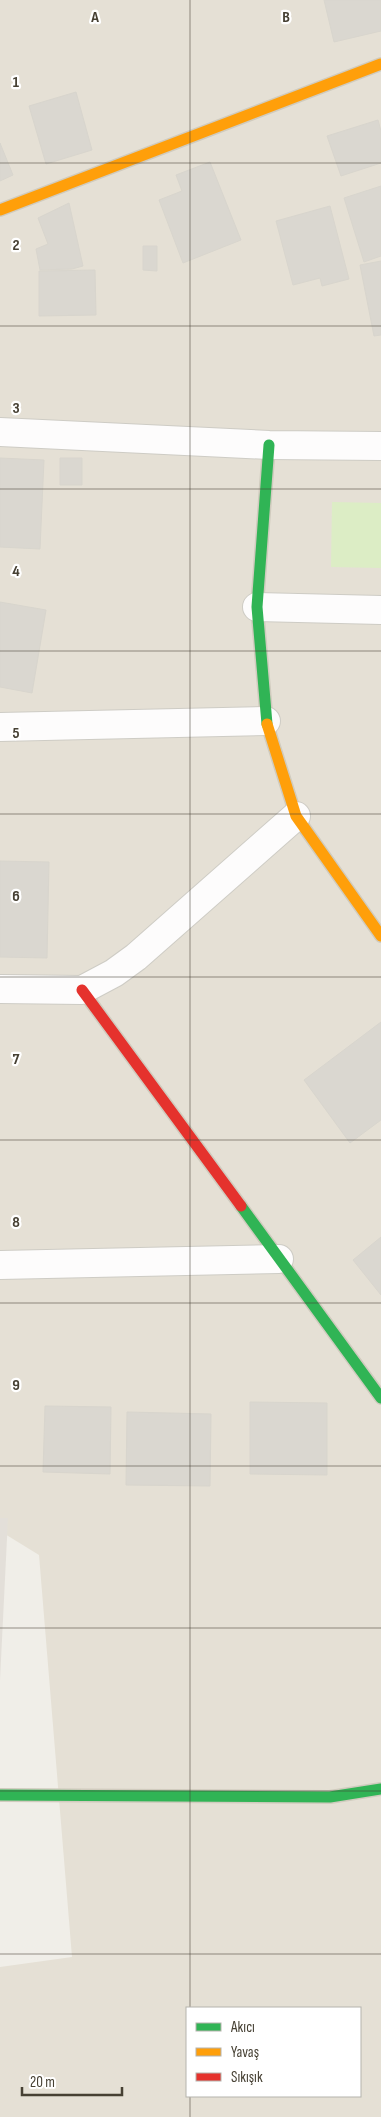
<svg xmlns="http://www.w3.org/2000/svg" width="381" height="2117" font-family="'Sofia Sans Condensed',sans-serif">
	<rect width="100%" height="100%" fill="#f0eee8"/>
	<path fill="#e5e0d5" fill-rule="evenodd" d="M0,0H381V2117H0V1967L72,1957L39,1555L0,1531ZM187,2008H360V2096H187Z"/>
	<path fill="#e3dfd9" d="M0,1518H8L0,1680Z"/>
	<path fill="#dcedc5" d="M332,502L381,503V568L331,567Z"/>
	<path fill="#dad7d0" stroke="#d8d5cd" d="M324,0H381V31L334,42Z
		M76,92L92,150L46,164L29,106Z
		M378,120L381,131V163L341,176L327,136Z
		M0,143L13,175L0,181Z
		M210,162L241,240L183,263L159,200L182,191L176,175Z
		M381,186V256L364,262L344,198Z
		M69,203L83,266L72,269L40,270L36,249L48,244L38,218Z
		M330,206L349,279L322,286L320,278L293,285L276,221Z
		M143,246H157V271L143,270Z
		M381,261V335L374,336L360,265Z
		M95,270L96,315L39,316V271Z
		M0,458L44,460L40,549L0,547Z
		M60,458H82V485H60Z
		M0,602L46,610L32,693L0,687Z
		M0,861L49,862L47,958L0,957Z
		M381,1022V1120L350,1143L304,1080Z
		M381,1237V1295L353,1260Z
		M250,1402L327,1403V1475L250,1474Z
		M45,1406L111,1407L110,1474L43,1472Z
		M127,1412L211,1414L210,1486L126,1485Z"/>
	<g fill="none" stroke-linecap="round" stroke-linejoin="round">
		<defs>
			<path id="street" d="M0,432L269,445L381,446
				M257,607L381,610
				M0,727L266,721
				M0,989L82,990L114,973L136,957L296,816
				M0,1265L279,1259"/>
			<path id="fast" d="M267,724L257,607L269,445
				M241,1206L381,1398
				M0,1795L330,1797L381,1789"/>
			<path id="slow" d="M0,210L381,64
				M267,724L296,816L381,936"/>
			<path id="jam" d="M82,990L241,1206"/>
		</defs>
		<use href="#street" stroke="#ceccc5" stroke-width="30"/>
		<use href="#fast" stroke="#d0cbbe" stroke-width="14"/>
		<use href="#slow" stroke="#d0cbbe" stroke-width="14"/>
		<use href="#jam" stroke="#d0cbbe" stroke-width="14"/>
		<use href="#street" stroke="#fdfcfc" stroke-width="28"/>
		<use href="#fast" stroke="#30b455" stroke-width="11"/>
		<use href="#slow" stroke="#ff9f0a" stroke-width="11"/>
		<use href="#jam" stroke="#e5322d" stroke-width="11"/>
	</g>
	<path fill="none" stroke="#464033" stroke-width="1" stroke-opacity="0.55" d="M190,0V2008M0,163H381M0,326H381M0,489H381M0,651H381M0,814H381M0,977H381M0,1140H381M0,1303H381M0,1466H381M0,1628H381M0,1791H381M0,1954H381M190,2096V2117"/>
	<g font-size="16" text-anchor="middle" font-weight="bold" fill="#464033" stroke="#fff" stroke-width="4.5" stroke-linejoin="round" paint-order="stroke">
		<text x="95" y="22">A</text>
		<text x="286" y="22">B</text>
		<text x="16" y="87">1</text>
		<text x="16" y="250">2</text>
		<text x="16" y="413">3</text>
		<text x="16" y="576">4</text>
		<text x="16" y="738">5</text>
		<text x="16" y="901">6</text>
		<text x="16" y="1064">7</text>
		<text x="16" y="1227">8</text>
		<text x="16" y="1390">9</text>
	</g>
	<rect x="186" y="2007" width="175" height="90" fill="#ffffff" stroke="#b5b3ad"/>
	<rect x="196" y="2023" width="25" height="8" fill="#30b455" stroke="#b5b3ad"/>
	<text x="231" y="2032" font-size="15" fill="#464033">Akıcı</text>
	<rect x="196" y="2048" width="25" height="8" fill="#ff9f0a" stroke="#b5b3ad"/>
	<text x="231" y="2057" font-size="15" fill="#464033">Yavaş</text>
	<rect x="196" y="2073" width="25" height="8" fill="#e5322d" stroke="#b5b3ad"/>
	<text x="231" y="2082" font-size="15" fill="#464033">Sıkışık</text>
	<path d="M22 2087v8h100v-8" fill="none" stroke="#464033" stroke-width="2.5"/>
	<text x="30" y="2087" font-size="15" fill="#464033" stroke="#ffffff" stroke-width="4" paint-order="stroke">20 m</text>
</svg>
